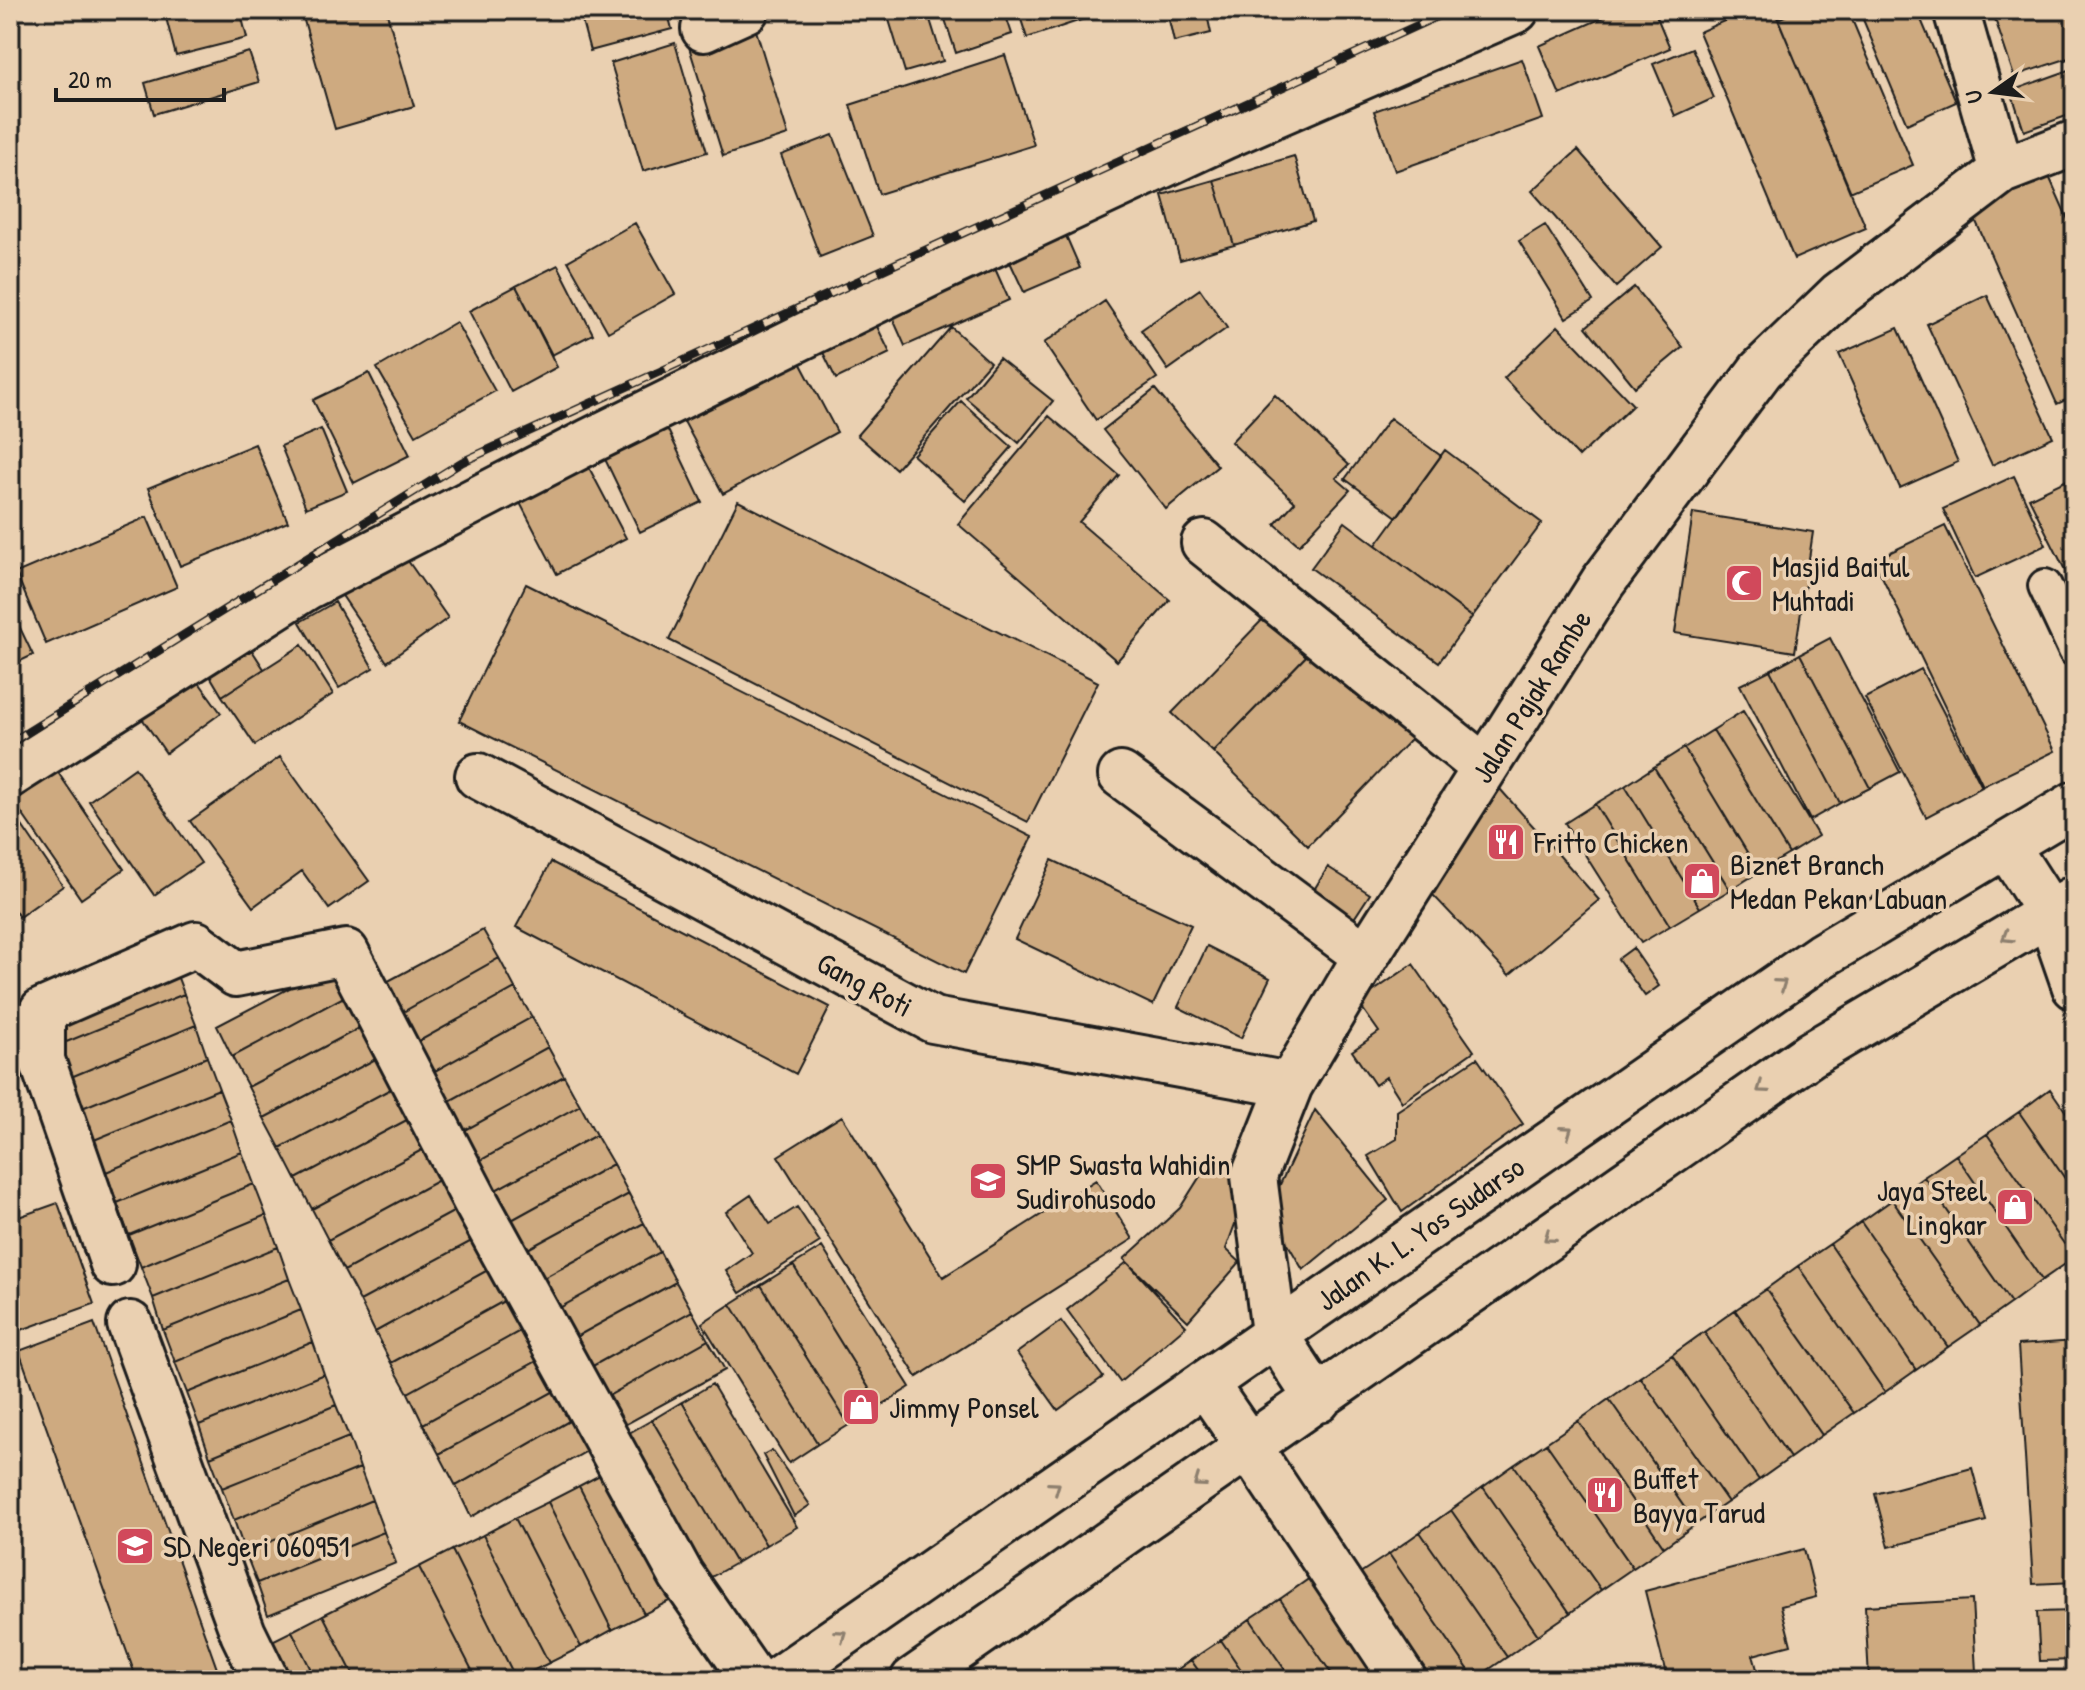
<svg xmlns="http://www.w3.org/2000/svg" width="2085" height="1690" font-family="'Patrick Hand',sans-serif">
	<rect width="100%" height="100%" fill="#ead0b1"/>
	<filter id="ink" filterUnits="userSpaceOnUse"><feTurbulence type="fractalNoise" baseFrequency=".0125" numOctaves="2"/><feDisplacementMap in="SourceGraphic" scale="16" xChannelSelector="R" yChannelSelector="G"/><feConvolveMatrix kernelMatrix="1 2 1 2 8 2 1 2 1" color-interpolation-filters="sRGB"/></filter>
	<g filter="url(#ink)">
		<path fill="#ceaa80" stroke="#1c1c1c" stroke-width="2" d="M164,10H240L247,38L176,56Z
			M301,10H386L414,106L335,129Z
			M579,10H667L672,29L590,51Z
			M886,10H927L943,61L905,72Z
			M942,10H1004L1012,34L956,53Z
			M1018,10H1091L1093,16L1027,38Z
			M1153,10H1206L1211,33L1174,42L1167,11L1154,13Z
			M1620,10H1654L1670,48L1560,95L1539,46Z
			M1749,10H1774L1866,228L1794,259L1699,32Z
			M1798,10H1848L1913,165L1850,192L1778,19Z
			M1859,10H1917L1956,102L1907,124Z
			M1992,10H2075V56L2014,76Z
			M755,27L788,135L723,156L689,47Z
			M675,43L707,152L643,171L611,63Z
			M1692,48L1714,98L1675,116L1653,64Z
			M249,52L259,82L154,114L145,83Z
			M1005,55L1034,145L879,194L850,105Z
			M1522,59L1543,119L1395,171L1374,111Z
			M2075,68V113L2024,131L2011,91Z
			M833,135L873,236L820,257L781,155Z
			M1578,150L1662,247L1616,287L1532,191Z
			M1294,156L1313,221L1234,245L1214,180Z
			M2048,174L2075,235V396L2057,404L1970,208Z
			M1214,180L1234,245L1180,260L1162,195Z
			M1060,222L1080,268L1024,292L1003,247Z
			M635,223L675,294L608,332L568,261Z
			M1545,225L1593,301L1566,318L1519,241Z
			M989,255L1009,300L905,346L885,301Z
			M558,265L593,334L552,355L516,286Z
			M516,286L557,367L511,392L469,311Z
			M1634,287L1683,347L1635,387L1586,327Z
			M1200,289L1227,328L1168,370L1141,330Z
			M1987,295L2053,437L1992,465L1927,324Z
			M1105,301L1157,378L1096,420L1044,343Z
			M870,312L890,353L836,379L816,338Z
			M456,322L495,391L416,435L377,368Z
			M1558,326L1633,405L1579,457L1504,378Z
			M951,327L990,362L896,469L857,435Z
			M1898,328L1958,462L1900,488L1839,354Z
			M794,351L837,432L723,494L680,414Z
			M999,358L1053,401L1019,443L966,398Z
			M369,373L410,455L354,483L313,400Z
			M1155,389L1218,466L1166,509L1103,430Z
			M1275,395L1349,465L1336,478L1350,490L1299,545L1275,524L1295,502L1231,442Z
			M961,401L1012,447L965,501L913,455Z
			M1049,416L1119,475L1079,522L1170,600L1117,661L958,524Z
			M1390,418L1441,456L1397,517L1345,479Z
			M666,426L702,502L640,532L603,455Z
			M321,429L347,491L306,508L281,446Z
			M255,444L288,522L180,566L148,488Z
			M1445,450L1542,523L1472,617L1376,545Z
			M585,460L626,538L557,574L517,497Z
			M2014,476L2046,545L1975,578L1943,509Z
			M2073,477L2075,482V590L2029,498Z
			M738,501L1098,682L1028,822L669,640Z
			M1693,513L1813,532L1795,652L1675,633Z
			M147,517L177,587L46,644L16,573Z
			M1345,522L1472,617L1439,662L1311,568Z
			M1945,526L2055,751L1983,786L1874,560Z
			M401,551L448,618L387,662L341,594Z
			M526,584L1032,837L964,974L459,721Z
			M335,602L373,668L339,688L300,622Z
			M10,607L33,655L10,666Z
			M1266,616L1306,656L1213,752L1172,713Z
			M244,638L264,669L222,696L203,664Z
			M1830,638L1900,772L1870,788L1800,654Z
			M302,645L333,694L255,745L222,696Z
			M1317,645L1412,738L1308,846L1213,752Z
			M1800,654L1870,788L1840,803L1770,670Z
			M1921,669L1982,787L1926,817L1865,698Z
			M1770,670L1840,803L1810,820L1740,685Z
			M193,674L221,713L166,753L139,714Z
			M1743,711L1818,836L1789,854L1713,730Z
			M1713,730L1789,854L1759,872L1684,748Z
			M1684,748L1759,872L1730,890L1654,767Z
			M280,757L369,881L329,909L302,871L253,907L190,821Z
			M1654,767L1730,890L1700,908L1625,786Z
			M135,768L201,863L154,895L89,801Z
			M57,771L124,869L81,899L14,802Z
			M1625,786L1700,908L1670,926L1595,804Z
			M1500,789L1599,900L1509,975L1432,894Z
			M1595,804L1670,926L1641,943L1565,823Z
			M10,808L63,886L19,917L10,903Z
			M1052,860L1191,925L1153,1005L1015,939Z
			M551,862L830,1007L796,1074L516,927Z
			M1328,867L1370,894L1353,920L1312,893Z
			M483,930L499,958L396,1016L379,986Z
			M1207,946L1270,978L1241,1038L1178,1007Z
			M1633,948L1659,986L1645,996L1618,959Z
			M499,958L515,988L412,1045L396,1016Z
			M172,962L184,994L59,1045L47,1013Z
			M339,962L355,991L232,1057L217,1026Z
			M1413,964L1474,1051L1402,1102L1386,1077L1375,1085L1352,1051L1379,1032L1358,1002Z
			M515,988L532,1017L428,1075L412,1045Z
			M355,991L371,1022L248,1087L232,1057Z
			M184,994L196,1025L71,1077L59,1045Z
			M532,1017L548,1047L444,1104L428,1075Z
			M371,1022L387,1053L264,1118L248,1087Z
			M196,1025L207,1057L82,1108L71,1077Z
			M548,1047L564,1076L460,1133L444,1104Z
			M387,1053L402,1083L280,1148L264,1118Z
			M207,1057L219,1089L94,1140L82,1108Z
			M1477,1058L1523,1124L1402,1212L1368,1156L1397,1139V1111Z
			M564,1076L580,1105L476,1163L460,1133Z
			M402,1083L418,1114L296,1179L280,1148Z
			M219,1089L231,1120L106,1172L94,1140Z
			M2050,1089L2075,1125V1193L2019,1112Z
			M580,1105L596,1135L492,1192L476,1163Z
			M1315,1110L1388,1200L1303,1270L1268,1210Z
			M2019,1112L2075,1193L2074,1258L1987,1134Z
			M418,1114L433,1144L312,1209L296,1179Z
			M842,1116L943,1277L1096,1180L1133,1239L917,1377L778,1156Z
			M231,1120L242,1152L117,1203L106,1172Z
			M1987,1134L2074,1258L2042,1280L1956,1155Z
			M596,1135L613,1164L508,1222L492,1192Z
			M433,1144L450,1174L328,1240L312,1209Z
			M242,1152L254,1184L129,1235L117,1203Z
			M1956,1155L2042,1280L2011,1303L1924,1177Z
			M1211,1159L1249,1185L1226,1249L1240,1262L1188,1321L1124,1259L1180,1208Z
			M613,1164L629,1194L524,1251L508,1222Z
			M450,1174L466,1205L344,1271L328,1240Z
			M1924,1177L2011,1303L1980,1325L1892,1200Z
			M254,1184L266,1215L141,1267L129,1235Z
			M629,1194L644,1223L540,1280L524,1251Z
			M751,1195L770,1224L797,1207L820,1242L740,1293L726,1271L752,1253L726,1212Z
			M1892,1200L1980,1325L1948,1347L1861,1222Z
			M58,1203L94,1304L10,1334V1220Z
			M466,1205L481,1236L360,1301L344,1271Z
			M266,1215L278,1247L153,1298L141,1267Z
			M1861,1222L1948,1347L1916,1370L1830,1244Z
			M644,1223L660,1252L556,1310L540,1280Z
			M481,1236L497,1265L375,1332L360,1301Z
			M1830,1244L1916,1370L1885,1392L1798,1266Z
			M278,1247L289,1279L163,1330L153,1298Z
			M822,1247L910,1387L880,1406L793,1265Z
			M660,1252L676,1282L572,1339L556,1310Z
			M1127,1262L1186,1326L1120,1382L1067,1310Z
			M497,1265L513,1296L391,1363L375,1332Z
			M793,1265L880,1406L849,1425L761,1285Z
			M1798,1266L1885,1392L1854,1413L1766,1289Z
			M289,1279L301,1310L175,1362L163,1330Z
			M676,1282L692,1311L589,1368L572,1339Z
			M761,1285L849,1425L818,1444L731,1304Z
			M1766,1289L1854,1413L1822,1435L1735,1310Z
			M513,1296L529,1326L408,1393L391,1363Z
			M731,1304L818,1444L789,1463L702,1323Z
			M301,1310L313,1342L187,1393L175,1362Z
			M1735,1310L1822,1435L1790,1458L1704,1332Z
			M692,1311L708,1340L605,1398L589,1368Z
			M1061,1321L1103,1377L1058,1410L1017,1353Z
			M94,1323L221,1680H137L19,1351Z
			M529,1326L544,1357L423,1424L408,1393Z
			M1704,1332L1790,1458L1759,1480L1672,1355Z
			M708,1340L725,1370L621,1427L605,1398Z
			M2075,1341V1582L2033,1584L2018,1345Z
			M313,1342L324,1374L199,1425L187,1393Z
			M1672,1355L1759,1480L1728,1502L1640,1377Z
			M544,1357L560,1388L439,1454L423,1424Z
			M324,1374L336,1405L210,1457L199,1425Z
			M1640,1377L1728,1502L1696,1524L1609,1399Z
			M712,1384L797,1527L766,1545L682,1402Z
			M560,1388L576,1417L456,1486L439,1454Z
			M1609,1399L1696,1524L1664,1547L1578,1421Z
			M682,1402L766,1545L736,1563L652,1420Z
			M336,1405L349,1437L222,1488L210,1457Z
			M576,1417L592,1448L471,1517L456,1486Z
			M652,1420L736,1563L706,1580L622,1437Z
			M1578,1421L1664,1547L1633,1568L1546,1443Z
			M349,1437L360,1468L234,1520L222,1488Z
			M1546,1443L1633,1568L1601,1590L1514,1465Z
			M772,1450L810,1505L794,1516L763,1455Z
			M1514,1465L1601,1590L1570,1613L1483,1487Z
			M360,1468L372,1500L245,1552L234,1520Z
			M1972,1468L1986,1521L1889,1547L1875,1494Z
			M611,1469L677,1597L644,1614L579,1486Z
			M579,1486L644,1614L612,1630L548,1502Z
			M1483,1487L1570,1613L1538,1635L1451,1510Z
			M372,1500L384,1532L257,1583L245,1552Z
			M548,1502L612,1630L581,1647L515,1518Z
			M1451,1510L1538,1635L1507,1657L1420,1532Z
			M515,1518L581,1647L549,1663L483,1535Z
			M384,1532L396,1563L268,1615L257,1583Z
			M1420,1532L1507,1657L1475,1679L1389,1554Z
			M483,1535L549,1663L516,1679L452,1550Z
			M1804,1549L1816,1597L1781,1606L1791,1645L1753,1655L1760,1680H1701L1698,1671L1667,1678L1645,1591Z
			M452,1550L516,1679L515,1680H477L419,1567Z
			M1389,1554L1475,1679L1429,1680L1357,1575Z
			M419,1567L477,1680H356L323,1615Z
			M1310,1578L1379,1680H1336L1280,1599Z
			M1280,1599L1336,1680H1292L1250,1619Z
			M1972,1600L1976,1672L1869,1678L1865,1606Z
			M2075,1611V1660L2040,1661L2037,1612Z
			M323,1615L356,1680H316L292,1631Z
			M1250,1619L1292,1680H1248L1221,1640Z
			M292,1631L316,1680H276L260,1647Z
			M1221,1640L1248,1680H1205L1191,1660Z
			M1191,1660L1205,1680H1163Z"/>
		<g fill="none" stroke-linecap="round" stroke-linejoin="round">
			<defs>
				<path id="lane" d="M2045,586L2075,650"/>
				<path id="street" d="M704,29L746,10
					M2002,171L2075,143
					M1204,543L1485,768
					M10,775L307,587L590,441L934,272L1223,137L1516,10
					M1121,775L1366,956
					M478,776L933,1020L1290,1085
					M2049,912L2075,987
					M113,1264L42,1060V1011L196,944L236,974L346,952L477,1204L681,1575L754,1680
					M130,1324L243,1633L266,1680
					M1274,1333L1254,1176L1290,1085L1366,956L1603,582L1761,370L1839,295L2002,171L1956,10
					M1249,1447L1404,1680"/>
				<path id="highway" d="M2006,845L2049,912
					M1274,1333L1318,1400
					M1205,1383L1249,1447
					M777,1680L1821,956L2075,804
					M913,1680L1811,1054L2075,898"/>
			</defs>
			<use href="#lane" stroke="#1c1c1c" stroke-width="38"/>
			<use href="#street" stroke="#1c1c1c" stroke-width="50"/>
			<use href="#highway" stroke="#1c1c1c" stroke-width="50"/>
			<use href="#lane" stroke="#ead0b1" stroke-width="32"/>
			<use href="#street" stroke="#ead0b1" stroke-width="44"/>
			<use href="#highway" stroke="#ead0b1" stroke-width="44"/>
			<defs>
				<path id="rail" d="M10,743L462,462L1451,10"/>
			</defs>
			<use href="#rail" stroke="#1c1c1c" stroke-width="9"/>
			<use href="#rail" stroke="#ead0b1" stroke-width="6" stroke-dasharray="18" stroke-linecap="butt"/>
		</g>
		<defs><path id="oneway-chevron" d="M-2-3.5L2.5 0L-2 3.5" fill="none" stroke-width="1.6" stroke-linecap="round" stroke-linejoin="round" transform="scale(2)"/></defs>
		<g stroke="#8d7f6e">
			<use href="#oneway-chevron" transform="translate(2007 937) rotate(149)"/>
			<use href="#oneway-chevron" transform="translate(1781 984) rotate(-35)"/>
			<use href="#oneway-chevron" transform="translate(1762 1088) rotate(145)"/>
			<use href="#oneway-chevron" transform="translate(1567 1131) rotate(-35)"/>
			<use href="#oneway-chevron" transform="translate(1549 1237) rotate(145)"/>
			<use href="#oneway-chevron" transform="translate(1199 1482) rotate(145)"/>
			<use href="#oneway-chevron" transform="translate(1055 1487) rotate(-35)"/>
			<use href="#oneway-chevron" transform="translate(841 1635) rotate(-35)"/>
		</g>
	</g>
	<defs>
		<symbol id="mosque-square" viewBox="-11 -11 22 22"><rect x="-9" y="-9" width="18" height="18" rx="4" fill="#d1495b" stroke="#ead0b1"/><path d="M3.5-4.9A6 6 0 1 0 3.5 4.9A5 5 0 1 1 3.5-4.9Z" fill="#fff"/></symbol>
		<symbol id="restaurant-square" viewBox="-11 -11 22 22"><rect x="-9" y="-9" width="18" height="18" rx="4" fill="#d1495b" stroke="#ead0b1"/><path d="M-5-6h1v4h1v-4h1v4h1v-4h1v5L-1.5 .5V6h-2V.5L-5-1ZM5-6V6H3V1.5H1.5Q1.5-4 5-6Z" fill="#fff"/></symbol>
		<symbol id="shop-square" viewBox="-11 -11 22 22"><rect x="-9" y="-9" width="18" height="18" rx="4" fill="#d1495b" stroke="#ead0b1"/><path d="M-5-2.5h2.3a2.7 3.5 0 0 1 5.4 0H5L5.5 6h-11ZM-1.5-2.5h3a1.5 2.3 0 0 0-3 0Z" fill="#fff"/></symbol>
		<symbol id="school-square" viewBox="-11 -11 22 22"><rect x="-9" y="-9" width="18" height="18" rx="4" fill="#d1495b" stroke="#ead0b1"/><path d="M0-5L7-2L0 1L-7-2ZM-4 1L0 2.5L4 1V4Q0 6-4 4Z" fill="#fff"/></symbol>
	</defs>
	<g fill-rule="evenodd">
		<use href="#mosque-square" x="1722" y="561" width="44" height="44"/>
		<use href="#restaurant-square" x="1484" y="820" width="44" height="44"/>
		<use href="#shop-square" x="1680" y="859" width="44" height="44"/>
		<use href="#school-square" x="966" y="1159" width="44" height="44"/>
		<use href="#shop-square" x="1993" y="1185" width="44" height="44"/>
		<use href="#shop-square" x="839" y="1385" width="44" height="44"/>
		<use href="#restaurant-square" x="1583" y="1473" width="44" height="44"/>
		<use href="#school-square" x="113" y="1524" width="44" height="44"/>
	</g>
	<g text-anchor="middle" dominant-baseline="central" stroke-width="7" stroke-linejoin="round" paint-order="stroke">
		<g font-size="30" fill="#1c1c1c" stroke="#ead0b1" text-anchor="start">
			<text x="1772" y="566">Masjid Baitul<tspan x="1772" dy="34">Muhtadi</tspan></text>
			<text x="1534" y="842">Fritto Chicken</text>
			<text x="1730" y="864">Biznet Branch<tspan x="1730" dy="34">Medan Pekan Labuan</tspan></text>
			<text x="1016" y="1164">SMP Swasta Wahidin<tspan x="1016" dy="34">Sudirohusodo</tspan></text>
			<text x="1987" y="1190" text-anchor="end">Jaya Steel<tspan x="1987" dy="34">Lingkar</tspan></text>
			<text x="889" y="1407">Jimmy Ponsel</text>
			<text x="1633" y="1478">Buffet<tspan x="1633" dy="34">Bayya Tarud</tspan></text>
			<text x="163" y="1546">SD Negeri 060951</text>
		</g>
		<g font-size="30" fill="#1c1c1c" stroke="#ead0b1">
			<text transform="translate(1531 696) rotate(-58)">Jalan Pajak Rambe</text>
			<text transform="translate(865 984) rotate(28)">Gang Roti</text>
			<text transform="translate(1420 1233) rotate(-35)">Jalan K. L. Yos Sudarso</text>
		</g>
	</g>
	<rect width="2085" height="1690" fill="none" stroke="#ead0b1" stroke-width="40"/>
	<rect x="20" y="20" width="2045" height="1650" fill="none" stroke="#1c1c1c" stroke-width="3" filter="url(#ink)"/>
	<g transform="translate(1993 92) rotate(256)" stroke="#ead0b1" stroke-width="6" paint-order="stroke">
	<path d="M0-6L14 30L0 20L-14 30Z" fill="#1c1c1c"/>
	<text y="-12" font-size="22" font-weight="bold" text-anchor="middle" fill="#1c1c1c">U</text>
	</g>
	<path d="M56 88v12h168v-12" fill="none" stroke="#1c1c1c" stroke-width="4"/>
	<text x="68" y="88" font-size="24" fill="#1c1c1c" stroke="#ead0b1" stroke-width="6" paint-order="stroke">20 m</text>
</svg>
